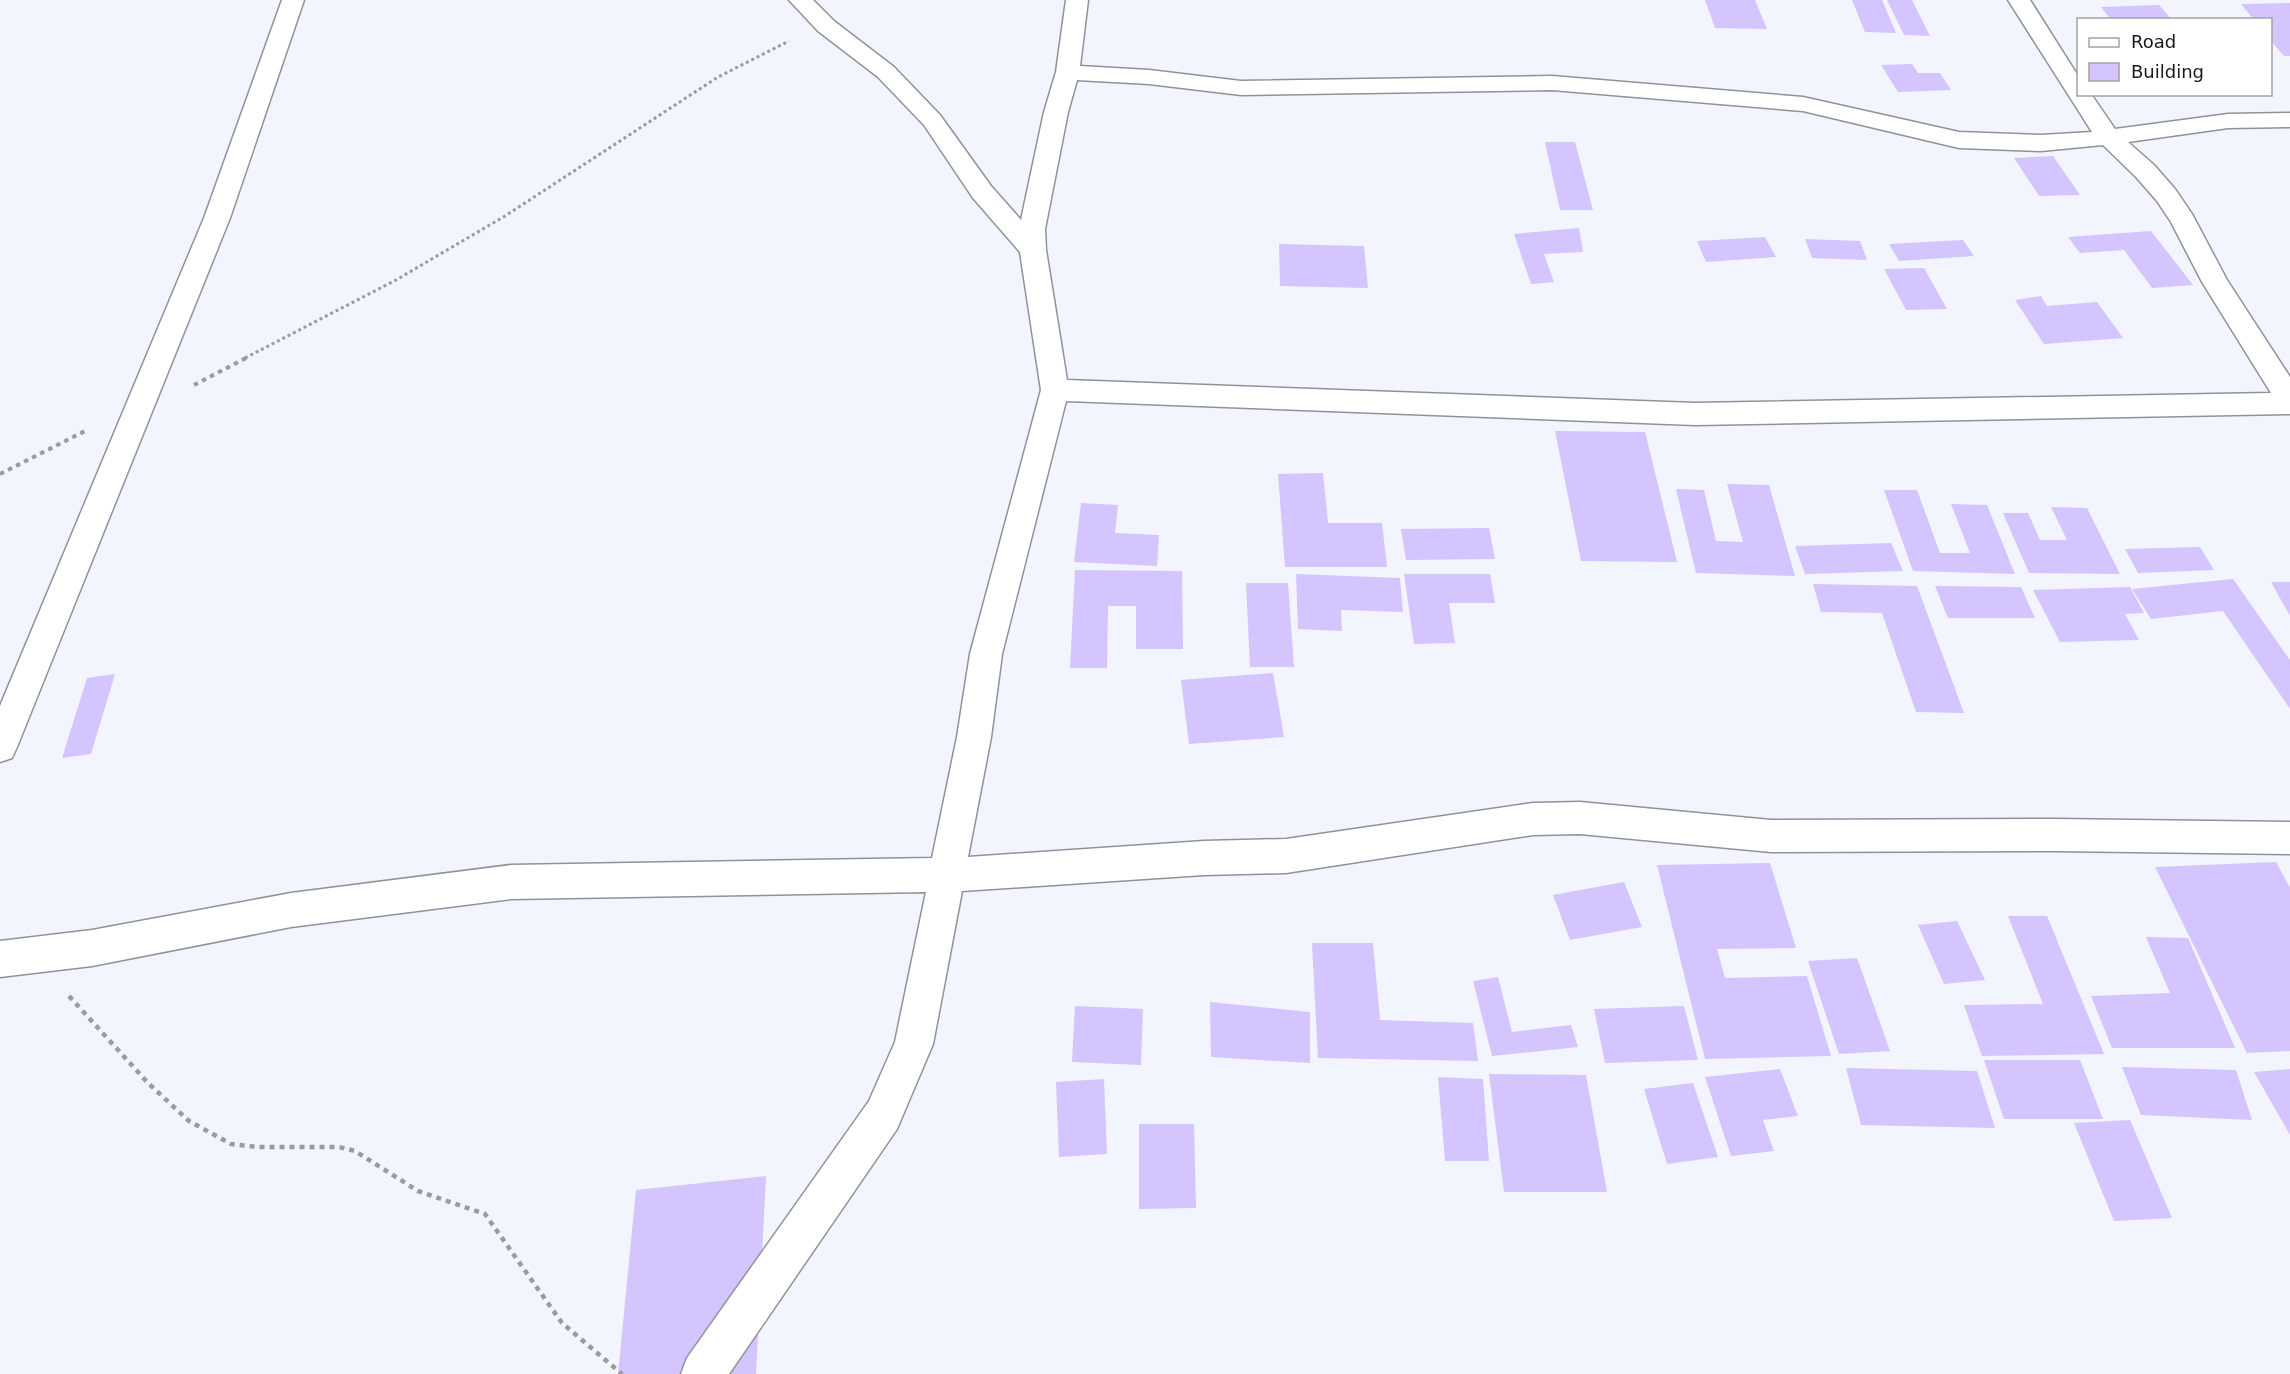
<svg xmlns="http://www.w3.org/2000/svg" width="2290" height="1374" font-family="'DejaVu Sans',sans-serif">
	<rect width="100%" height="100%" fill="#f3f5fe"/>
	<path fill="#d4c4ff" d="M1705,0H1755L1767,29L1715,28Z
		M1852,0H1882L1896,33L1865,32Z
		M1887,0H1912L1930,36L1904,35Z
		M2290,3V56H2284L2270,40V20H2254L2241,4Z
		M2159,5L2172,20H2111L2101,7Z
		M1912,64L1918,73H1940L1951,90L1898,92L1881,65Z
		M1545,142H1575L1593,210H1560Z
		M2053,156L2080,195L2039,196L2014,158Z
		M1579,228L1583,252L1544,254L1554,282L1531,284L1514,234Z
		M2151,231L2193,285L2152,288L2124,250L2080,253L2068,237Z
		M1765,237L1776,257L1706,262L1697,241Z
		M1805,239L1860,241L1867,260L1812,258Z
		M1963,240L1974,256L1899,261L1889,244Z
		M1279,244L1364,246L1368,288L1280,286Z
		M1924,268L1947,309L1906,310L1884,269Z
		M2041,296L2047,306L2097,302L2123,338L2044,344L2015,300Z
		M1555,431L1645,432L1677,562L1581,561Z
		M1323,473L1328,523H1382L1387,567H1285L1278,474Z
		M1727,484L1769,485L1795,576L1696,573L1676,489L1704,490L1716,541L1743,542Z
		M1884,490H1917L1940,553H1970L1951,504L1987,505L2015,574L1913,571Z
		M1081,503L1118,505L1115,533L1159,535L1157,566L1074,562Z
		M2051,507L2087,508L2120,574L2029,573L2003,513H2028L2040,540H2067Z
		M1489,528L1495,559L1406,560L1401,529Z
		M1891,543L1903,571L1805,574L1795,546Z
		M2200,547L2214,570L2138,573L2125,549Z
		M1075,570L1182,571L1183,649H1136V606H1108L1107,668H1070Z
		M1296,574L1400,578L1403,612L1341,610L1342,631L1298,629Z
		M1404,574H1490L1495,603H1449L1455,643L1414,644Z
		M2233,579L2290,660V709L2223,611L2151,619L2132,589Z
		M2271,582H2290V616Z
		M1246,583H1288L1294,667H1250Z
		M1813,584L1917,586L1964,713L1916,712L1882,613L1821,612Z
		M1935,586L2021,587L2035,618H1948Z
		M2130,587L2144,613L2125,614L2139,640L2060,642L2033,590Z
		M1273,673L1284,737L1189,744L1181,680Z
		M115,674L91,754L62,758L87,678Z
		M2276,862L2290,888V1051L2247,1053L2155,867Z
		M1770,863L1796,948L1717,949L1725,978L1807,976L1831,1056L1705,1059L1657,865Z
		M1624,882L1642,927L1570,940L1553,895Z
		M2008,916H2047L2104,1054L1982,1056L1964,1005L2043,1004Z
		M1957,921L1985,980L1944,984L1918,925Z
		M2146,937L2188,938L2235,1048H2112L2091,996L2170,993Z
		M1312,943H1373L1380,1020L1473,1023L1478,1061L1318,1058Z
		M1857,958L1890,1051L1839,1054L1808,961Z
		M1498,977L1512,1032L1571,1025L1578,1047L1492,1056L1473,981Z
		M1210,1002L1310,1012V1063L1211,1057Z
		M1075,1006L1143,1009L1141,1065L1072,1062Z
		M1684,1006L1698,1060L1605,1063L1594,1009Z
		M1984,1060H2080L2103,1119H2004Z
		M2122,1067L2236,1070L2252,1120L2141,1115Z
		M1846,1068L1977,1071L1995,1128L1861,1125Z
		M1780,1069L1798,1116L1763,1120L1774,1151L1731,1156L1705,1077Z
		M2290,1069V1135L2254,1072Z
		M1489,1074L1586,1075L1607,1192H1504Z
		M1438,1077L1483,1079L1489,1161H1445Z
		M1104,1079L1107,1154L1059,1157L1056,1082Z
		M1693,1083L1718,1157L1667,1164L1644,1089Z
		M2130,1120L2172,1218L2114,1221L2074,1123Z
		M1139,1124H1194L1196,1208L1139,1209Z
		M766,1176L756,1374H618L636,1190Z"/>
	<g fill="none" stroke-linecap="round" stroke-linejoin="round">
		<defs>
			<path id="street" d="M282,0H304L230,218L17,747L12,758L0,762V706L204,218Z
				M789,0H813L834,21L894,67L940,115L991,186L1021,220L1044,112L1056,72L1066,0H1088L1080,66L1149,70L1241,81L1552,76L1803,97L1959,132L2041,135L2092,132L2008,0H2030L2078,76V94H2091L2115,129L2228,114L2290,113V127L2228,128L2128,142L2154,165L2175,189L2192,214L2227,280L2290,377V414L1695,425L1066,401L1002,654L991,737L968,857L1204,841L1286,839L1533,803L1580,802L1771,820L2055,819L2290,822V854L2055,851L1771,852L1580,834L1533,835L1286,873L1204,875L962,891L933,1044L897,1129L729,1374H681L687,1358L869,1101L895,1042L926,892L511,899L291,927L92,966L0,977V941L92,930L291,893L511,865L932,858L957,737L970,654L1041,390L1020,252L973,198L924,125L878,77L818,31ZM1077,80L1149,84L1241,95L1552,90L1803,111L1959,148L2041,151L2103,145L2136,177L2157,201L2171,222L2202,282L2271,393L1695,403L1067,380L1046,250L1045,229L1068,112Z"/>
		</defs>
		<use href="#street" stroke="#90929b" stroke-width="3"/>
		<path stroke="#999ba1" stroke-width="3" stroke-dasharray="3 3" stroke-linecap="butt" d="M245,358L396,280L505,216L718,77L789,41"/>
		<path stroke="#999ba1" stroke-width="4" stroke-dasharray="4.5 4.5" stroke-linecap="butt" d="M194,385L248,357
			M0,474L85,431"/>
		<path stroke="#999ba1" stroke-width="4.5" stroke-dasharray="5 5" stroke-linecap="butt" d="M69,996L148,1083L189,1121L231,1144L258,1147H339L355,1151L418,1191L485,1214L562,1323L622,1374"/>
		<use href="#street" fill="#fff" fill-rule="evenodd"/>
	</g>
	<rect x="2077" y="18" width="195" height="78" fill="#ffffff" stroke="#a3a3a5" stroke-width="1.5"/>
	<rect x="2089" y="38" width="30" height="9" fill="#ffffff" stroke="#a3a3a5" stroke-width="1.5"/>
	<text x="2131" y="48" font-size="18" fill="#191a1d">Road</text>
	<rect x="2089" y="63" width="30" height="18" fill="#d4c4ff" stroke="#a3a3a5" stroke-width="1.5"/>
	<text x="2131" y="78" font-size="18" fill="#191a1d">Building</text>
</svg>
